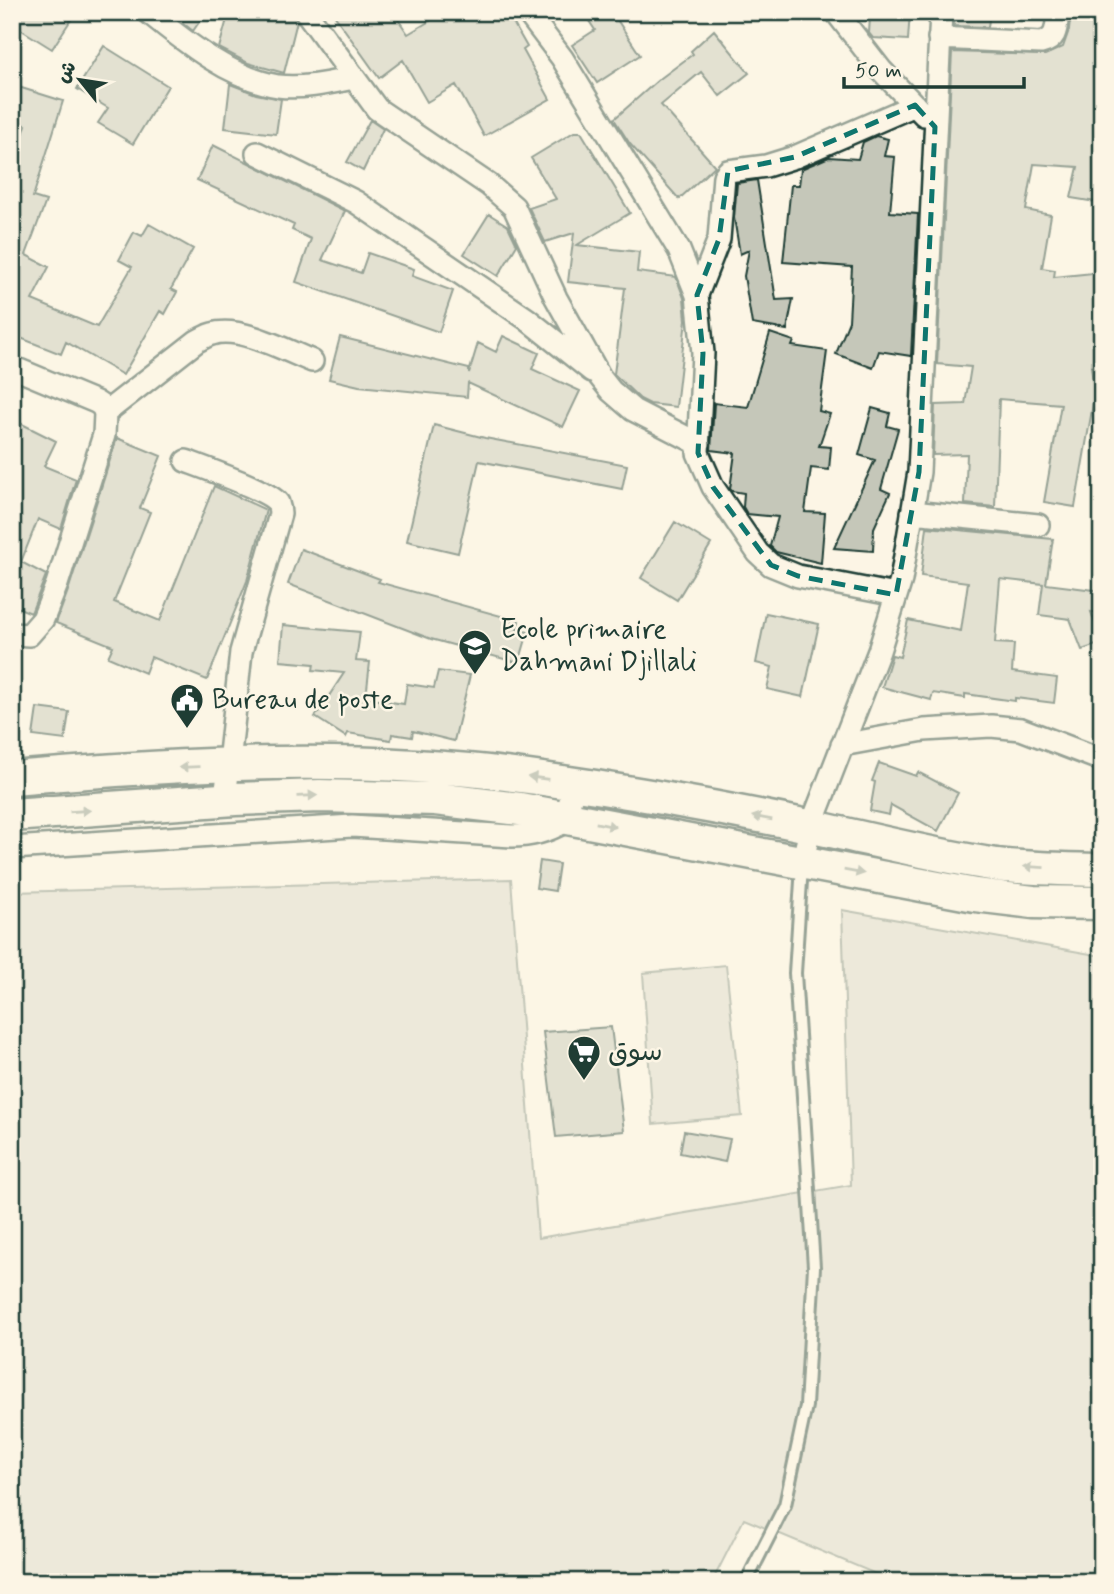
<svg xmlns="http://www.w3.org/2000/svg" width="1114" height="1594" font-family="Mynerve,'Playpen Sans Arabic',sans-serif">
	<rect width="100%" height="100%" fill="#fcf5e5"/>
	<filter id="ink" filterUnits="userSpaceOnUse"><feTurbulence type="fractalNoise" baseFrequency=".0143" numOctaves="2"/><feDisplacementMap in="SourceGraphic" scale="14" xChannelSelector="R" yChannelSelector="G"/><feConvolveMatrix kernelMatrix="1 2 1 2 8 2 1 2 1" color-interpolation-filters="sRGB"/></filter>
	<g filter="url(#ink)">
		<path fill="#dcdacc" stroke="#7e8c80" stroke-width="2" d="M511,879L538,1238L851,1185L842,910L1102,956V1582H895L744,1519L712,1582H12V892Z
			M726,965L742,1116L653,1124L643,973Z"/>
		<path fill="#c5c7b9" stroke="#1f3d34" stroke-width="2" d="M12,12H76L52,49L12,24Z
			M169,12H206L193,31Z
			M229,12H293L297,21L284,73L248,63L219,48Z
			M332,12H393L408,34L445,12H507L527,47L523,50L550,99L484,136L456,85L427,102L403,60L379,78Z
			M583,12H612L640,55L597,83L572,45L595,30Z
			M884,12H910L908,40L873,38L869,33L870,17L883,18Z
			M955,12H990L988,27L954,26Z
			M1071,12H1102V203L1071,198L1078,167L1034,164L1026,210L1051,215L1042,268L1055,270L1054,277L1102,272V364L1091,367L1096,404H1093L1075,507L1044,502L1061,404L999,399L995,507L965,504L967,454L933,455L935,405L965,404L971,367L937,364L952,52L1045,55L1063,47L1069,30Z
			M714,30L749,73L720,96L701,72L661,105L715,166L679,199L630,144L614,119L657,81L693,54L691,51Z
			M104,46L168,86L133,144L98,123L108,108L77,89Z
			M230,84L256,94L281,99L276,134L225,128Z
			M12,85L63,101L33,197L46,201L26,255L49,267L32,300L97,327L132,267L119,260L134,232L142,236L149,224L193,249L171,289L177,292L165,314L160,311L123,375L66,342L61,354L13,335L12,337V170L26,125L12,120Z
			M370,120L383,129L363,171L347,162Z
			M574,132H581L630,213L577,245L639,252L637,272L676,277L684,298L686,320L676,407L650,404L640,399L614,374L625,288L568,282L574,233L545,242L529,208L556,199L531,158Z
			M876,136L888,139L884,156L895,157L890,212L918,214L911,356L879,351L873,368L836,354L849,321L852,267L783,262L791,185H799L801,169L829,157L858,159L863,142Z
			M213,145L345,211L322,260L361,273L368,253L414,269L412,276L453,291L439,332L296,282L311,239L292,230L294,225L197,180Z
			M757,180L776,300L793,299L787,330L752,324L744,276L749,250L740,254L734,218L737,183Z
			M489,214L508,226L517,245L498,276L464,254Z
			M770,333L794,341L792,346L827,351L819,411L830,414L819,446L831,447L829,470L811,468L805,512L825,513L821,563L776,552L770,546L778,517L747,514L743,507L744,493L732,491L730,489L735,453L711,450L714,403L748,407Z
			M503,336L539,353L532,369L580,391L563,427L468,383L467,397L359,386L329,379L340,337L469,369V373L478,343L496,352Z
			M872,408L890,413L887,426L898,429L881,489L890,493L874,528L873,551L834,548L875,460L859,455Z
			M12,419L56,441L44,466L76,479L61,529L38,519L21,562L46,575L31,613L12,605Z
			M434,425L485,438L627,465L622,489L479,461L458,553L407,541Z
			M117,438L161,456L140,508L150,512L114,602L160,621L214,486L266,510L247,581L207,680L151,657L145,673L108,657L113,646L56,623L69,588Z
			M675,522L711,544L677,600L641,578Z
			M927,527L1053,539L1046,584L1102,591V613L1091,612L1102,643L1082,650L1070,619L1039,615L1043,584L1000,579L995,643L1014,644L1012,672L1057,678L1054,703L1015,698V701L965,694V698L933,693L931,700L882,687L892,655L900,657L908,620L961,631L968,582L921,576Z
			M301,549L380,579L378,582L519,621L517,629L528,632L519,663L431,639L288,584Z
			M766,613L819,624L803,697L767,689L772,667L756,663Z
			M283,625L360,632L356,661L370,662L366,698L404,704L407,684L434,688L438,671L470,675L454,741L413,731L412,737L392,734L391,740L348,733L346,737L315,717L344,673L313,670L314,664L280,661Z
			M37,708L69,712L65,740L33,736Z
			M879,763L916,776L918,772L958,793L938,831L891,805L889,815L870,811L875,782L872,781Z
			M540,861L559,864L555,891L536,888Z
			M611,1027L624,1131L556,1137L543,1032Z
			M684,1131L730,1139L725,1162L680,1153Z"/>
		<g fill="none" stroke-linecap="round" stroke-linejoin="round">
			<defs>
				<path id="service" d="M746,1582L785,1505L806,1406L814,1267L795,973L802,866"/>
				<path id="minor" d="M148,12C185,42 230,78 278,86C303,89 329,83 353,78
					M306,12L377,109L489,185L514,207L556,298L600,377L611,391L633,410L699,444
					M527,12L562,58L679,250L697,295L703,353L698,453L713,487L758,553L771,565L798,576L896,595
					M836,12L881,70L924,115
					M939,38L1041,43C1058,39 1056,27 1058,12
					M257,153L356,202L527,319L592,371
					M697,295L719,239L724,176L728,171L766,166L795,157L915,105
					M12,367L96,402L102,406L105,413L104,435L57,584L43,619L29,635L12,634
					M105,413L197,341C202,339 207,335 212,334C239,325 287,351 312,361
					M186,461C202,467 270,491 278,503C279,506 280,510 280,514L241,652L225,800
					M912,512L1038,525
					M842,745L924,730L991,726L1021,729L1102,760
					M12,848L352,826L512,836C532,836 547,832 564,822L575,784
					M802,863L811,826L879,651L901,580L919,472L941,12"/>
				<path id="secondary" d="M12,778C186,763 363,753 536,778C627,791 723,808 813,827C874,840 935,856 997,865C1031,869 1067,869 1102,870
					M12,815L235,799L320,796L435,799L520,809L975,895L1033,902L1102,903"/>
			</defs>
			<use href="#service" stroke="#1f3d34" stroke-width="16"/>
			<use href="#minor" stroke="#1f3d34" stroke-width="26"/>
			<use href="#secondary" stroke="#1f3d34" stroke-width="37"/>
			<use href="#service" stroke="#fcf5e5" stroke-width="10"/>
			<use href="#minor" stroke="#fcf5e5" stroke-width="21"/>
			<use href="#secondary" stroke="#fcf5e5" stroke-width="32"/>
		</g>
		<defs><path id="oneway-solid" d="M-6-.8H1V-3.2L6.5 0L1 3.2V.8H-6Z" transform="scale(1.75)"/></defs>
		<g fill="#8e998c">
			<use href="#oneway-solid" transform="translate(189 767) rotate(178)"/>
			<use href="#oneway-solid" transform="translate(538 778) rotate(-172)"/>
			<use href="#oneway-solid" transform="translate(307 796) rotate(-2)"/>
			<use href="#oneway-solid" transform="translate(80 811) rotate(-4)"/>
			<use href="#oneway-solid" transform="translate(762 818) rotate(-170)"/>
			<use href="#oneway-solid" transform="translate(606 825) rotate(11)"/>
			<use href="#oneway-solid" transform="translate(1034 867) rotate(-177)"/>
			<use href="#oneway-solid" transform="translate(854 872) rotate(10)"/>
		</g>
	</g>
	<path d="M0 0H1114V1594H0ZM915,105L935,127L919,472L896,595L798,576L771,565L713,487L698,453L703,353L697,295L719,239L728,171L795,157Z" fill="#fcf5e5" fill-opacity=".55" fill-rule="evenodd"/>
	<path fill="none" stroke="#0f766e" stroke-width="5" stroke-dasharray="14 9" stroke-linejoin="round" d="M915,105L935,127L919,472L896,595L798,576L771,565L713,487L698,453L703,353L697,295L719,239L728,171L795,157Z"/>
	<defs>
		<symbol id="school-pin" viewBox="-11 -11 22 30"><path d="M0 17L-7.5 6A9.5 9.5 0 1 1 7.5 6Z" fill="#1f3d34" stroke="#fcf5e5"/><path d="M0-5L7-2L0 1L-7-2ZM-4 1L0 2.5L4 1V4Q0 6-4 4Z" fill="#fff"/></symbol>
		<symbol id="civic-pin" viewBox="-11 -11 22 30"><path d="M0 17L-7.5 6A9.5 9.5 0 1 1 7.5 6Z" fill="#1f3d34" stroke="#fcf5e5"/><path d="M-.6-6.5H3V-4.5H.6V-3L4-1V1h2V6H-6V1h2V-1L-.6-3ZM-1.2 2.5V6h2.4V2.5Z" fill="#fff"/></symbol>
		<symbol id="supermarket-pin" viewBox="-11 -11 22 30"><path d="M0 17L-7.5 6A9.5 9.5 0 1 1 7.5 6Z" fill="#1f3d34" stroke="#fcf5e5"/><path d="M-6-5.5h2.5l.6 2H6L4.5 2H-2.5L-4.4-4H-6ZM-1.5 3.2a1.3 1.3 0 1 0 .1 0ZM3 3.2a1.3 1.3 0 1 0 .1 0Z" fill="#fff"/></symbol>
	</defs>
	<g fill-rule="evenodd">
		<use href="#school-pin" x="456" y="627" width="38" height="52"/>
		<use href="#civic-pin" x="168" y="681" width="38" height="52"/>
		<use href="#supermarket-pin" x="565" y="1033" width="38" height="52"/>
	</g>
	<g text-anchor="middle" dominant-baseline="central" stroke-width="5" stroke-linejoin="round" paint-order="stroke">
		<g font-size="28" fill="#1f3d34" stroke="#fcf5e5" text-anchor="start">
			<text x="500" y="630">Ecole primaire<tspan x="500" dy="32">Dahmani Djillali</tspan></text>
			<text x="212" y="700">Bureau de poste</text>
			<text x="608" y="1052">سوق</text>
		</g>
	</g>
	<rect width="1114" height="1594" fill="none" stroke="#fcf5e5" stroke-width="42"/>
	<rect x="21" y="21" width="1072" height="1552" fill="none" stroke="#1f3d34" stroke-width="2.5" filter="url(#ink)"/>
	<g transform="translate(80 80) rotate(300)" stroke="#fcf5e5" stroke-width="5" paint-order="stroke">
	<path d="M0-5L12 26L0 18L-12 26Z" fill="#1f3d34"/>
	<text y="-10" font-size="19" font-weight="bold" text-anchor="middle" fill="#1f3d34">ش</text>
	</g>
	<path d="M844 77v10h180v-10" fill="none" stroke="#1f3d34" stroke-width="3.5"/>
	<text x="855" y="77" font-size="21" fill="#1f3d34" stroke="#fcf5e5" stroke-width="5" paint-order="stroke">50 m</text>
</svg>
